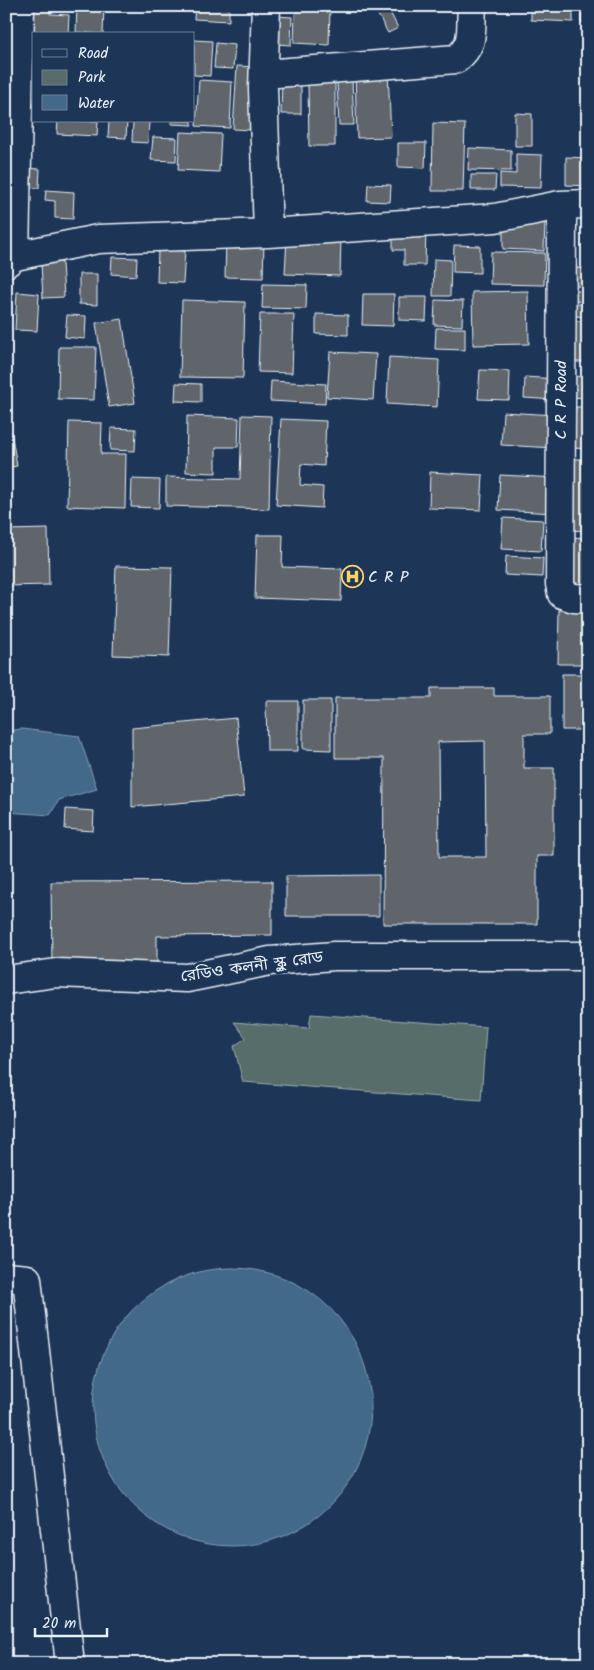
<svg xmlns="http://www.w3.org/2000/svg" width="594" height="1670" font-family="Kalam,'Noto Sans Bengali',sans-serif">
	<rect width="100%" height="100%" fill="#1d3557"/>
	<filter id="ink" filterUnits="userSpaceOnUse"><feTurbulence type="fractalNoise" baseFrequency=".02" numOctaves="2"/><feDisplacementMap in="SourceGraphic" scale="10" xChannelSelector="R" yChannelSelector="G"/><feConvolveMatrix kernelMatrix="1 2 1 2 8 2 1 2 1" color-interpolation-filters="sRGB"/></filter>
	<g filter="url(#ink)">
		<path fill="#566d69" stroke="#9fafb0" d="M311,1014L486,1027L481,1100L243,1082L234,1046L246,1038L234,1022L309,1028Z"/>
		<path fill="#42688a" stroke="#849fb6" d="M22,729L79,736L97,789L59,800L50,815L6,812V731Z
			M93 1407a139 139 0 1 1 278 0a139 139 0 1 1-278 0Z"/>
		<path fill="#5f656b" stroke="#e8f1f8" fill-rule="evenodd" d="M25,6H51L50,14L69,15L68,34H34V36H23Z
			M77,6H104L103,34L76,32Z
			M195,6H229V21L194,19Z
			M306,6H330L329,45L294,43L295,14Z
			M385,6H387L398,28L388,33L376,11Z
			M531,6H573V22L531,20Z
			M581,6H588V22H581Z
			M276,16L292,17L291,45L275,44Z
			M194,40L212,41L210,76L194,75Z
			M216,43L235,45L233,69L214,68Z
			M237,66L257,67L253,130L233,129Z
			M388,71L391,137L357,138L355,72Z
			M199,80L232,82L230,128L196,126Z
			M352,80L354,125H339L337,81Z
			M282,81H301V114H281Z
			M335,82V146H309L308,83Z
			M515,113L532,114V146H515Z
			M58,121H98L97,136L57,134Z
			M109,121H127L126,138L108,137Z
			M133,121H149L148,143L132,142Z
			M171,121H192V125L171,124Z
			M433,123L465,124L463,191H432Z
			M180,132L221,134L219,172L178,170Z
			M153,137L177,138L176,161L151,160Z
			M398,143H426L425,168L398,167Z
			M469,148L511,150V171L468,170Z
			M516,154L542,155L541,188L500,187V173L516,174Z
			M566,157L588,158V186L566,185Z
			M22,168L40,169L39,188L21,187Z
			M471,175H496L495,190H471Z
			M368,184L391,185L390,202L367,201Z
			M46,190L74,192L73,219L55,218V201L45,200Z
			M503,219L545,220L544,251L503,249Z
			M393,230L426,231L425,265H404V250H393Z
			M287,237L341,238L340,276L285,274Z
			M226,241L264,242L263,278L225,277Z
			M454,245L480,246V273L453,272Z
			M158,249L185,251L183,283L157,282Z
			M491,252L545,253L544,285L490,284Z
			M112,257L137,258L136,276L111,274Z
			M434,259L451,260L450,296H433Z
			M62,262L64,297L43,298L41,263Z
			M565,268H584L583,286H565Z
			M79,274H97V305L79,304Z
			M263,284L307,285L306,309L262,308Z
			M528,291L529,344L473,345L472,292Z
			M575,291H588V302L575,301Z
			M17,292L39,294L37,331L15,330Z
			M363,294H394L393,326L362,325Z
			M399,297H427L426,321L399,320Z
			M182,300L245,302L243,378L180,377Z
			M435,300L463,301L462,326L434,325Z
			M575,304H588V317L575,316Z
			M260,314H294L292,373L258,372Z
			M316,314L348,315V335L316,334Z
			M67,315L86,316L85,339L65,337Z
			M122,319L135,403L109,407L96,323Z
			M573,321H588V362H572Z
			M436,328H465V350L435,349Z
			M59,347H96L94,400L58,399Z
			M330,352L376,354L373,400L327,397Z
			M389,357L439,360L437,407L387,404Z
			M480,370L510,371L509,400L478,399Z
			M573,376L588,377V398L571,397Z
			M525,377L556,379L555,400L524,398Z
			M271,381L326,384L325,404L270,401Z
			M176,383L201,384V402L175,401Z
			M576,407H588V449L573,448Z
			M503,412L556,415L554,448L501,445Z
			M242,415L271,416L269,509L166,506V477L240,479Z
			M187,416L239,418L238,447H216V473L186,472Z
			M281,419L326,421L324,466L301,464L300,485L323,487L322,508L276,505Z
			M9,420L17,466L6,468V421Z
			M69,422L102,423L101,454H126L125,508L67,506Z
			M111,428L136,429L135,451L110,450Z
			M572,459H588V531L568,530Z
			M430,472L483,475L481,510L429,508Z
			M500,475L557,478L555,513L498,510Z
			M132,479L160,480L159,508L131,507Z
			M503,518L543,520L541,551L501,549Z
			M48,529L49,585L6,586V530Z
			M257,535H283L282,567L342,569L341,601L255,598Z
			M572,537L588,538V589L570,588Z
			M506,556L543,558L542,577L505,575Z
			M116,566L172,567L169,657L113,655Z
			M559,610H588V664H558Z
			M562,674H588V730H562Z
			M431,688H494V696H550V734H524V768H554V856H537V924H383L384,758H335V698H431ZM485,741L486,857H439L438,742Z
			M303,700H331V750L303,749Z
			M266,701H298V751H267Z
			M236,718L244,797L132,807V728Z
			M66,809L94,811L93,831L65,829Z
			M379,875V916H286V876Z
			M272,881V935L157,936V965L52,966L51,882Z"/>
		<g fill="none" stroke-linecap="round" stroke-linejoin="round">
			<defs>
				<path id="minor" d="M266,6L263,88L268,233
					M264,74L456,59C476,44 470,29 472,6
					M560,205L562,219L560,584L562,594L574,598L588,599
					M15,256L20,6
					M6,263L15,256L98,239L268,233L495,218L560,205L588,204
					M6,980L56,973L187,978L270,961L334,956H588
					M6,1277L27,1279L70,1664"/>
			</defs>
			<use href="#minor" stroke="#e8f1f8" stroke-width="31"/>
			<use href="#minor" stroke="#1d3557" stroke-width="28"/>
		</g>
	</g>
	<defs>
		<symbol id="hospital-ring" viewBox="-11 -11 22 22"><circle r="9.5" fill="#1d3557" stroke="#ffd166" stroke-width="1.5"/><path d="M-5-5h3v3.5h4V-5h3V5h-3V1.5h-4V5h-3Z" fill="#ffd166"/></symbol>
	</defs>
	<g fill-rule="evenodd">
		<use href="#hospital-ring" x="340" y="564" width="25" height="25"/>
	</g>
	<g text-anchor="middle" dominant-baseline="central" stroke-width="5" stroke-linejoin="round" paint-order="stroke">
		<g font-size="16" fill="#e8f1f8" stroke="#1d3557">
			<text transform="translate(561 400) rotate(-90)">C R P Road</text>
			<text transform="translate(252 967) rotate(-8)">রেডিও কলনী স্কুল রোড</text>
		</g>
		<g font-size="16" fill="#e8f1f8" stroke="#1d3557" text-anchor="start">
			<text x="368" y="577">C R P</text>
		</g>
	</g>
	<rect width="594" height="1670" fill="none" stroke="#1d3557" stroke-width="25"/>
	<rect x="12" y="12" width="569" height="1645" fill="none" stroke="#e8f1f8" stroke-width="2" filter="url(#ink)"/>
	<rect x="32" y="32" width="162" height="90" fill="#1d3557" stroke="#6e8097"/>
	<rect x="42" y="49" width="25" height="8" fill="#1d3557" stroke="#6e8097"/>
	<text x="78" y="58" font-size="15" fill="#e8f1f8">Road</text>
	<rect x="42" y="70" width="25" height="15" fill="#566d69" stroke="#6e8097"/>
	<text x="78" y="82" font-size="15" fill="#e8f1f8">Park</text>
	<rect x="42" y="95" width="25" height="15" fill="#42688a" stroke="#6e8097"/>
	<text x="78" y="108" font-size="15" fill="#e8f1f8">Water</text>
	<path d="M35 1628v8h72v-8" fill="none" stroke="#e8f1f8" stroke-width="2.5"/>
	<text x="42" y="1628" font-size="15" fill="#e8f1f8" stroke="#1d3557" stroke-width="4" paint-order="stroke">20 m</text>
</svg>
